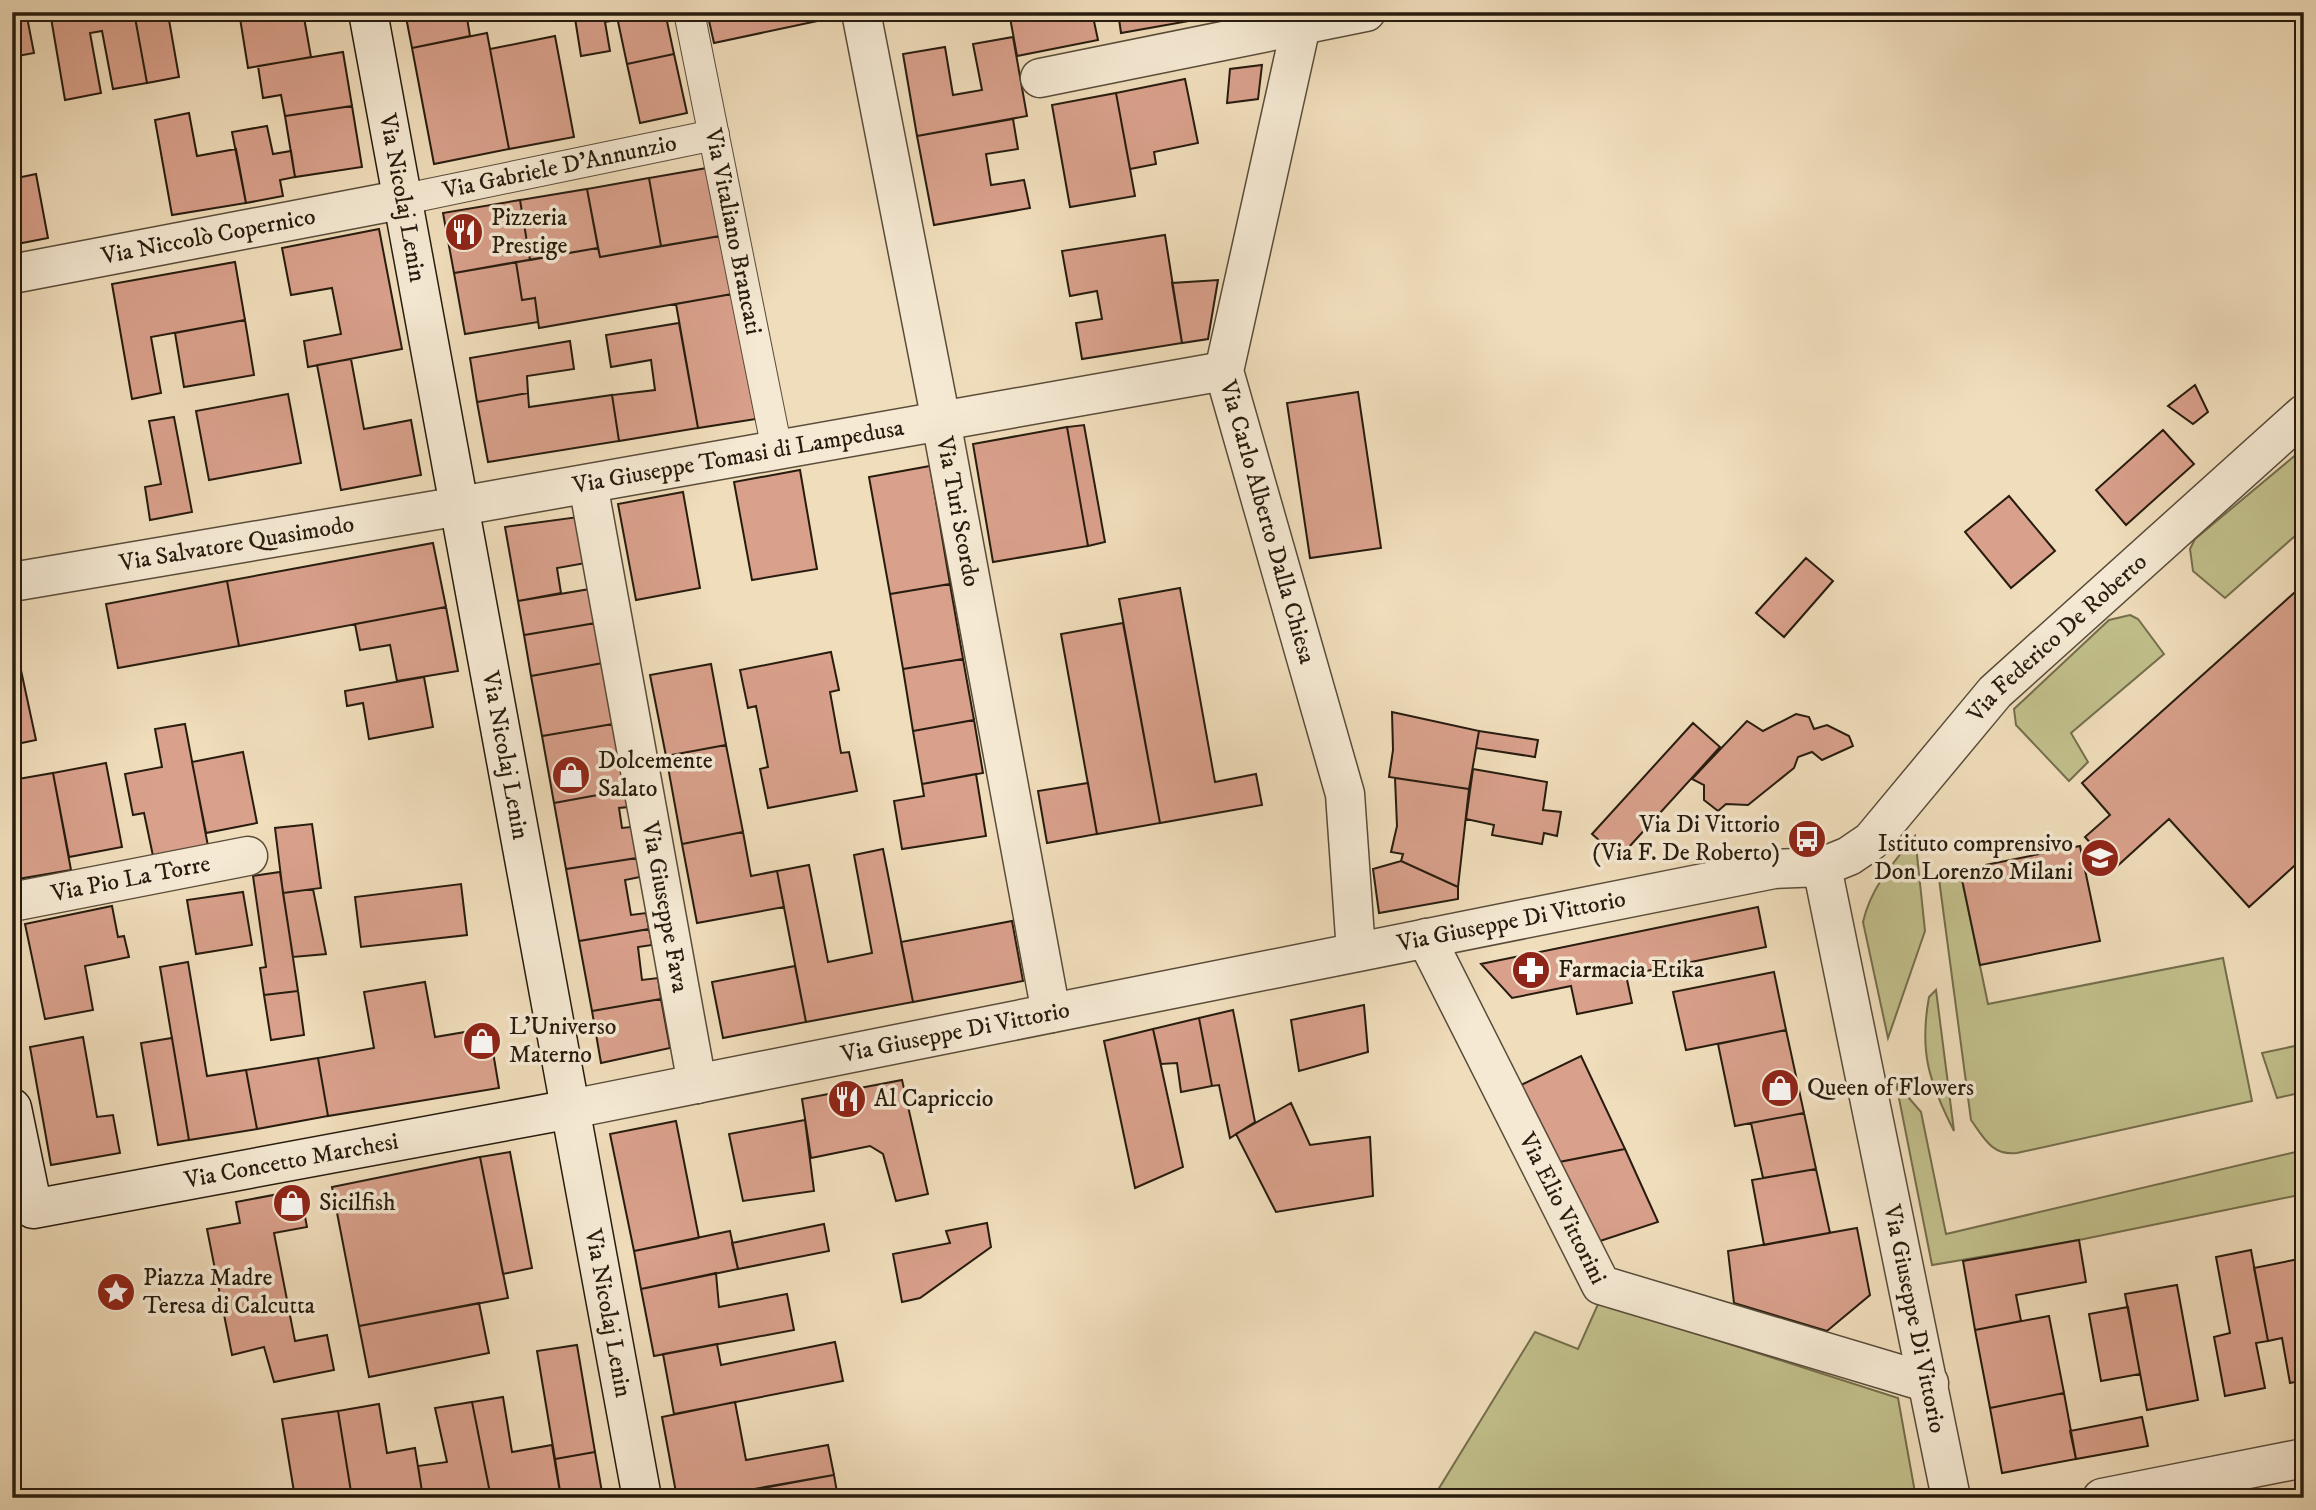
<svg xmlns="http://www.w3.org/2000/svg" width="2316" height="1510" font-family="'IM FELL DW Pica',serif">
	<rect width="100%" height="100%" fill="#f0ddbb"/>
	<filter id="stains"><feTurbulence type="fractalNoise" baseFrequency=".00286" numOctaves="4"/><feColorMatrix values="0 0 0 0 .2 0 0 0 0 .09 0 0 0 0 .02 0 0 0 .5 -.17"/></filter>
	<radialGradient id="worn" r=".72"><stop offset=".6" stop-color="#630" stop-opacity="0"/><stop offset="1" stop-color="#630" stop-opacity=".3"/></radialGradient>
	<path fill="#c1bf8b" stroke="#746e4c" stroke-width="2" d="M2304,448V528L2225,598L2193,571L2190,549L2195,539Z
		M2130,615L2138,619L2164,654L2071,733L2088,762L2069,781L2016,725L2014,709L2109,620Z
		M1915,836L1925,931L1888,1038L1863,922C1871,887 1893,863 1915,836Z
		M1960,870L1988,1004L2223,958L2252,1101L2017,1153C1992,1156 1984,1138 1971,1120L1939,879Z
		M1936,990L1954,1131C1929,1082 1919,1052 1929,997Z
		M2304,1044V1092L2277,1098L2262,1053Z
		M1896,1083L1921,1112L1946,1234L2304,1150V1194L2079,1240L1932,1265Z
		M1599,1302L1898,1398L1916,1498H1433L1535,1332L1578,1349Z"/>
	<path fill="#d9a08b" stroke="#271c0e" stroke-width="2" d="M12,12H26L34,53L12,57Z
		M50,12H134L147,83L113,89L102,31L90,33L101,93L65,100Z
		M134,12H203L169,20L179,77L147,83Z
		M239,12H303L311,57L248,68Z
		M405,12H466L470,36L412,48Z
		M574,12H616L617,20L605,22L610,51L581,56Z
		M616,12H665L674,54L627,64Z
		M707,12H825L827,19L714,43Z
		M1009,12H1092L1098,40L1017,56Z
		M1118,12H1187L1189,21L1121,33Z
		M487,33L509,149L434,164L412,48Z
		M555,36L574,137L509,149L490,49Z
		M1013,37L1027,116L917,136L903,54L945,47L953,95L982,90L973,44Z
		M343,52L352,106L285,116L281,95L263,98L258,66Z
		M674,54L687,113L640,123L627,64Z
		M1262,65L1258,99L1227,103L1230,69Z
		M1185,79L1198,143L1154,152L1156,164L1130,169L1116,93Z
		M1116,93L1135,196L1070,207L1052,105Z
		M352,106L362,167L295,177L285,116Z
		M189,113L197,156L236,149L246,203L172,215L155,120Z
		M1013,119L1018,149L986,154L991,185L1024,180L1030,208L934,225L917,136Z
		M267,126L273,154L291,151L295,177L280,180L283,196L246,203L232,132Z
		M707,168L720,236L661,246L649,178Z
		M36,174L48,238L12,245V179Z
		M649,178L661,246L600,257L587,189Z
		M587,189L598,248L530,260L520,200Z
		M520,200L530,260L454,273L443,213Z
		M379,229L402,349L308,367L304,341L341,334L332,288L291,295L282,248Z
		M1165,235L1182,343L1082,359L1076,323L1102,319L1097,291L1070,296L1062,251Z
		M720,236L732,294L539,328L535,298L522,300L516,262L598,248L600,257Z
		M235,262L245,320L151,337L161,393L132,399L112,284Z
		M516,262L522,300L535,298L538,322L465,334L454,273Z
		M1218,280L1208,339L1182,343L1172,283Z
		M732,294L756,419L698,428L676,304Z
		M245,320L254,375L184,387L175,333Z
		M679,323L698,428L619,441L612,395L655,390L651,360L611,367L606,335Z
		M570,341L574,369L527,376L528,393L477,402L470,358Z
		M351,359L364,429L411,420L421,475L341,490L317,365Z
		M2195,385L2208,412L2193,424L2168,406Z
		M1358,392L1381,548L1310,558L1287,403Z
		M528,393L529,407L612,395L619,441L488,462L477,402Z
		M288,394L301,463L209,480L196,411Z
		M174,417L192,512L150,520L145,487L161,484L149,421Z
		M1084,425L1105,542L1088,546L1067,427Z
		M1067,427L1088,546L993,562L973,444Z
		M2163,430L2194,464L2126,525L2096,490Z
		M930,466L950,584L890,594L869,477Z
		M800,470L817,569L752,580L734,482Z
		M683,492L700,588L636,600L618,504Z
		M2009,496L2055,551L2011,588L1965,532Z
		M578,517L586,563L557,568L561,593L518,601L505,527Z
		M433,543L446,607L239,646L227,581Z
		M1806,558L1833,581L1784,637L1756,613Z
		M227,581L239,646L118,668L106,604Z
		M950,584L963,659L903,669L890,594Z
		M2304,584V857L2249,907L2169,819L2114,869L2085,837L2110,815L2082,783Z
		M1180,588L1215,782L1256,774L1262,805L1160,823L1119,599Z
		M590,589L596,623L524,635L518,601Z
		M446,607L458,671L397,681L390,645L360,650L355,624Z
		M596,623L603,663L531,676L524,635Z
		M1123,623L1160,823L1097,834L1061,634Z
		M12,647H16L36,740L12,745Z
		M831,652L839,690L830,692L841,753L849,752L857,791L768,808L760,769L768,767L756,706L748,708L740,670Z
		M963,659L974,720L913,731L903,669Z
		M603,663L613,724L542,736L531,676Z
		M711,664L726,745L666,756L650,675Z
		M424,677L433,727L369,739L363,703L347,706L345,691Z
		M1392,712L1479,731L1469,789L1389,777L1393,750Z
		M1796,714L1809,717L1814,729L1827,725L1849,736L1853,746L1822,760L1812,752L1798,757L1794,768L1748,805L1726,804L1718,811L1704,800V785L1692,779L1747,721L1763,731Z
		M974,720L983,773L922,784L913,731Z
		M1693,723L1720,747L1619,858L1592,834Z
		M185,724L208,846L153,856L144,813L133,815L125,774L162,767L155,729Z
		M613,724L625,790L554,803L542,736Z
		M1479,731L1538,740L1535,757L1476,748Z
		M726,745L743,832L682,844L666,756Z
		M243,752L257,823L206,833L192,762Z
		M106,763L122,847L69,857L53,773Z
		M1473,769L1547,782L1543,810L1561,812L1557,836L1544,833L1542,844L1492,835L1494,825L1466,819Z
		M53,773L71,870L12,880V780Z
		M976,774L986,836L902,849L894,801L924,796L922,784Z
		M1395,778L1469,789L1458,887L1401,861L1403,854L1391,852L1397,826Z
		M1088,783L1097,834L1047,843L1038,791Z
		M625,790L628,807L619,808L622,828L631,827L637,858L566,869L554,803Z
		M312,824L321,888L283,893L275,828Z
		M743,832L751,876L777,871L784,907L697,923L682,844Z
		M2080,846L2100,941L1980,965L1960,870Z
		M883,849L913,1002L806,1022L777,871L809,865L828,962L872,953L854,855Z
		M637,858L640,877L625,880L631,915L646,913L649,929L579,941L566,869Z
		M1401,861L1458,887V899L1379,913L1373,869Z
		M280,872L298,991L264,995L260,968L266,967L253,876Z
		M461,884L467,935L361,947L355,897Z
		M313,889L326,954L293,957L283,893Z
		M243,892L252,945L196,954L187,900Z
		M112,906L118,937L124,936L129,957L85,966L93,1010L45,1019L25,924Z
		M1758,907L1766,947L1626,975L1632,1003L1577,1014L1571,986L1512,998L1481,964Z
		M1012,921L1023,981L913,1002L901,942Z
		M649,929L652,945L638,947L642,980L658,978L661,999L592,1011L579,941Z
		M188,962L207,1076L246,1070L257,1129L189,1140L160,967Z
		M795,966L806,1022L723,1038L712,982Z
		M1774,972L1786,1030L1686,1050L1673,992Z
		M425,982L435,1037L489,1028L499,1088L328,1116L318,1058L374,1048L364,992Z
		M298,991L304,1035L271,1040L264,995Z
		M661,999L670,1048L601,1063L592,1011Z
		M1364,1005L1368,1052L1299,1071L1291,1020Z
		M1233,1010L1255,1122L1230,1138L1219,1085L1212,1086L1199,1018Z
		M1199,1018L1212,1086L1181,1092L1177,1063L1161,1064L1153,1029Z
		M1153,1029L1183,1167L1135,1188L1104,1041Z
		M1786,1030L1804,1113L1735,1126L1718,1044Z
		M83,1037L97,1117L113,1115L120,1153L51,1165L30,1047Z
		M172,1038L189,1140L158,1145L141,1043Z
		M1581,1056L1625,1149L1559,1162L1521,1085Z
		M318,1058L328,1116L257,1129L246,1070Z
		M902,1080L928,1194L896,1201L883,1154L870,1146L811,1158L802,1099Z
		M1291,1103L1310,1145L1370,1137L1373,1196L1276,1212L1236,1134Z
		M1804,1113L1816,1169L1763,1178L1751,1123Z
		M805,1120L814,1191L743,1201L729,1134Z
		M676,1121L699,1238L634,1251L610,1134Z
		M1625,1149L1658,1222L1600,1241L1559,1162Z
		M510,1152L532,1268L503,1274L480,1157Z
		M480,1157L508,1298L359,1326L332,1187Z
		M1816,1169L1830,1233L1764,1245L1752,1180Z
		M300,1190L307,1227L274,1233L295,1341L327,1335L334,1370L274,1382L264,1347L232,1355L207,1229L240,1223L236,1202Z
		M987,1223L991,1247L920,1298L902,1302L893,1254L950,1243L946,1231Z
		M824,1224L829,1251L738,1269L732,1243Z
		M1857,1228L1870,1295L1827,1331L1734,1303L1728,1251Z
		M730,1231L738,1269L641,1289L634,1251Z
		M2079,1240L2086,1282L2016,1295L2021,1321L1975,1330L1963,1261Z
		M2251,1250L2268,1341L2256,1343L2265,1388L2225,1396L2214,1337L2230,1333L2216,1257Z
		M2304,1258V1380L2290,1383L2282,1338L2268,1341L2254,1268Z
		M716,1273L719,1307L787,1294L794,1330L654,1356L641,1289Z
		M2177,1285L2198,1400L2147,1410L2125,1294Z
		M479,1303L489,1353L369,1377L359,1326Z
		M2128,1307L2140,1374L2101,1381L2089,1314Z
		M2049,1316L2064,1393L1990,1408L1975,1330Z
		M835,1342L843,1381L674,1414L663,1354L717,1344L721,1365Z
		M577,1345L595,1452L555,1459L537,1351Z
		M2064,1393L2076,1459L2002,1473L1990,1408Z
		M503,1397L512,1452L552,1445L561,1498H491L472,1402Z
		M472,1402L491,1498H423L418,1466L447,1462L435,1408Z
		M735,1402L746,1460L828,1445L834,1475L710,1498H677L662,1417Z
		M379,1404L387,1453L415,1448L423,1498H352L338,1411Z
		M338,1411L352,1498H295L282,1419Z
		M2142,1417L2148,1446L2076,1459L2070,1431Z
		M595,1452L603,1498H561L555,1459Z
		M834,1475L838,1498H755L754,1489Z"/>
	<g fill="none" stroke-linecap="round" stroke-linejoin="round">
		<defs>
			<g id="pedestrian">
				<path id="s1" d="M689,12L777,450"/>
				<path id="s2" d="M405,199L714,135"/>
			</g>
			<g id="minor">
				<path id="s3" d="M861,12L941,421L1051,1013"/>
				<path id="s4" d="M1304,12L1224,371L1345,794L1356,952"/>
				<path d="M1040,78L1366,12"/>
				<path id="s5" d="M12,274L405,199"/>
				<path id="s6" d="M588,484L697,1084"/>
				<path id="s7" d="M12,582L460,506L1224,371"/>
				<path id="s8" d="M1822,867L1849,856L1871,841L1995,692L2304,414"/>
				<path id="s9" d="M12,902L248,856"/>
				<path id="s10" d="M1426,938L1601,1285L1929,1383"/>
				<path d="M2102,1498L2304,1458"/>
			</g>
			<g id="tertiary">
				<path id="s11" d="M571,1109L1774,869L1822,867L1951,1498"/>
			</g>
			<g id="secondary">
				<path id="s12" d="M368,12L642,1498"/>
				<path id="s13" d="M12,1108L33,1209L571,1109"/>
			</g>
		</defs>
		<use href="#pedestrian" stroke="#594c39" stroke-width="32"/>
		<use href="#minor" stroke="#594c39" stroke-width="41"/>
		<use href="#tertiary" stroke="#594c39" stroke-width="41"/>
		<use href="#secondary" stroke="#271c0e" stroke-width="41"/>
		<use href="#pedestrian" stroke="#f5e9d3" stroke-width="30"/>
		<use href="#minor" stroke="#f5e9d3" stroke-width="38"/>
		<use href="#tertiary" stroke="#f5e9d3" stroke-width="38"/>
		<use href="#secondary" stroke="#f5e9d3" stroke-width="38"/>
	</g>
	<defs>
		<symbol id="restaurant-disc" viewBox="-11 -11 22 22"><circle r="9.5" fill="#8f2418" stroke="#f5e9d3"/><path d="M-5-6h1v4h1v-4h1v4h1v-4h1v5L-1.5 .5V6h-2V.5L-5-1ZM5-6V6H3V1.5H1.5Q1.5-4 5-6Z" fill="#fff"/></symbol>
		<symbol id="shop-disc" viewBox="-11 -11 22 22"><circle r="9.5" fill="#8f2418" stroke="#f5e9d3"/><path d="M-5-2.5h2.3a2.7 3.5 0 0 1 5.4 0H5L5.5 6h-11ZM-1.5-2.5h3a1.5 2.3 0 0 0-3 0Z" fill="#fff"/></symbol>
		<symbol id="bus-disc" viewBox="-11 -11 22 22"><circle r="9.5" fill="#8f2418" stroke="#f5e9d3"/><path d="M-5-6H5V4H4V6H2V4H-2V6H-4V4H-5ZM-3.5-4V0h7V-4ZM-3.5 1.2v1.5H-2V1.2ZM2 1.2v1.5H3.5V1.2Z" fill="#fff"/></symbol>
		<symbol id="school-disc" viewBox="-11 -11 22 22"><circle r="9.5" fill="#8f2418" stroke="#f5e9d3"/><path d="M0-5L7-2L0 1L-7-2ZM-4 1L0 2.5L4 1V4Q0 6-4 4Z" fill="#fff"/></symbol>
		<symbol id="pharmacy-disc" viewBox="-11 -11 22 22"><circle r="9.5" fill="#8f2418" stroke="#f5e9d3"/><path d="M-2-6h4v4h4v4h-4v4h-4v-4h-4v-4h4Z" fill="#fff"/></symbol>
		<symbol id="sight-disc" viewBox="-11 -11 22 22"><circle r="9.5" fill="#8f2418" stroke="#f5e9d3"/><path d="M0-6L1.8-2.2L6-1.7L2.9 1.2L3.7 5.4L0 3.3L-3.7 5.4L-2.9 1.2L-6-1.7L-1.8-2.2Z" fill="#fff"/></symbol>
	</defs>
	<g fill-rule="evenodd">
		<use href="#restaurant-disc" x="442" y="210" width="44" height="44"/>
		<use href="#shop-disc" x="549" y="753" width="44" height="44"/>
		<use href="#bus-disc" x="1785" y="817" width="44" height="44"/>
		<use href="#school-disc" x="2078" y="836" width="44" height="44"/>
		<use href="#pharmacy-disc" x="1509" y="948" width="44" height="44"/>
		<use href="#shop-disc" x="460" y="1019" width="44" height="44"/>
		<use href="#shop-disc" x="1758" y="1066" width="44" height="44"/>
		<use href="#restaurant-disc" x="825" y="1077" width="44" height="44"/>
		<use href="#shop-disc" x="270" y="1181" width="44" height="44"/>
		<use href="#sight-disc" x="94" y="1270" width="44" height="44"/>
	</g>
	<g text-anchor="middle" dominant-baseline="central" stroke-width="7" stroke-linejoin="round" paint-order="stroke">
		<g font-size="24" fill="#271c0e" stroke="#f5e9d3">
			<text stroke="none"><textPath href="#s2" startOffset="158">Via Gabriele D'Annunzio</textPath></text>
			<text stroke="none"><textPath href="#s12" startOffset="189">Via Nicolaj Lenin</textPath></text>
			<text stroke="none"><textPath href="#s1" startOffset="224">Via Vitaliano Brancati</textPath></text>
			<text stroke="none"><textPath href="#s5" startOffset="200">Via Niccolò Copernico</textPath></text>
			<text stroke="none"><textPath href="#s7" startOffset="737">Via Giuseppe Tomasi di Lampedusa</textPath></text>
			<text stroke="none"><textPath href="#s3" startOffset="509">Via Turi Scordo</textPath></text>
			<text stroke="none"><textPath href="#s4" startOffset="525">Via Carlo Alberto Dalla Chiesa</textPath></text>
			<text stroke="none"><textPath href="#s7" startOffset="228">Via Salvatore Quasimodo</textPath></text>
			<text stroke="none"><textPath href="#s8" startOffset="332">Via Federico De Roberto</textPath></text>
			<text stroke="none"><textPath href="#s12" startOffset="756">Via Nicolaj Lenin</textPath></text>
			<text stroke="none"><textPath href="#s9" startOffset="121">Via Pio La Torre</textPath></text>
			<text stroke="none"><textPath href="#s6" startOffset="430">Via Giuseppe Fava</textPath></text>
			<text stroke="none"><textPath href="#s11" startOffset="959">Via Giuseppe Di Vittorio</textPath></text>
			<text stroke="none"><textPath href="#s11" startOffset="392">Via Giuseppe Di Vittorio</textPath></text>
			<text stroke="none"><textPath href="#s13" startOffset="366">Via Concetto Marchesi</textPath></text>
			<text stroke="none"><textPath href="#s10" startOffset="303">Via Elio Vittorini</textPath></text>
			<text stroke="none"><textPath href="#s12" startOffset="1323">Via Nicolaj Lenin</textPath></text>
			<text stroke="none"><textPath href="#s11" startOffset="1736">Via Giuseppe Di Vittorio</textPath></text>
		</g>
		<g font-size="24" fill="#271c0e" stroke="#f5e9d3" text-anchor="start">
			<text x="491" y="218">Pizzeria<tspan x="491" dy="28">Prestige</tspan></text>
			<text x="598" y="761">Dolcemente<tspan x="598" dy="28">Salato</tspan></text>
			<text x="1780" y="825" text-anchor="end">Via Di Vittorio<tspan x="1780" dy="28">(Via F. De Roberto)</tspan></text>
			<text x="2073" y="844" text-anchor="end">Istituto comprensivo<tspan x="2073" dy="28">Don Lorenzo Milani</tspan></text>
			<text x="1558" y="970">Farmacia Etika</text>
			<text x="509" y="1027">L'Universo<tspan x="509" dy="28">Materno</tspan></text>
			<text x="1807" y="1088">Queen of Flowers</text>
			<text x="874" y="1099">Al Capriccio</text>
			<text x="319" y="1203">Sicilfish</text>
			<text x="143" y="1278">Piazza Madre<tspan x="143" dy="28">Teresa di Calcutta</tspan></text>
		</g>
	</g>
	<rect width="2316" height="1510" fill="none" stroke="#f0ddbb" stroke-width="42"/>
	<rect x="14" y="14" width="2288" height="1482" fill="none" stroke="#271c0e" stroke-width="3.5"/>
	<rect x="21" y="21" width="2274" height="1468" fill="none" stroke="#271c0e" stroke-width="2"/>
	<rect width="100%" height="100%" filter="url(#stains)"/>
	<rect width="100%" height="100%" fill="url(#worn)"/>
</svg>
